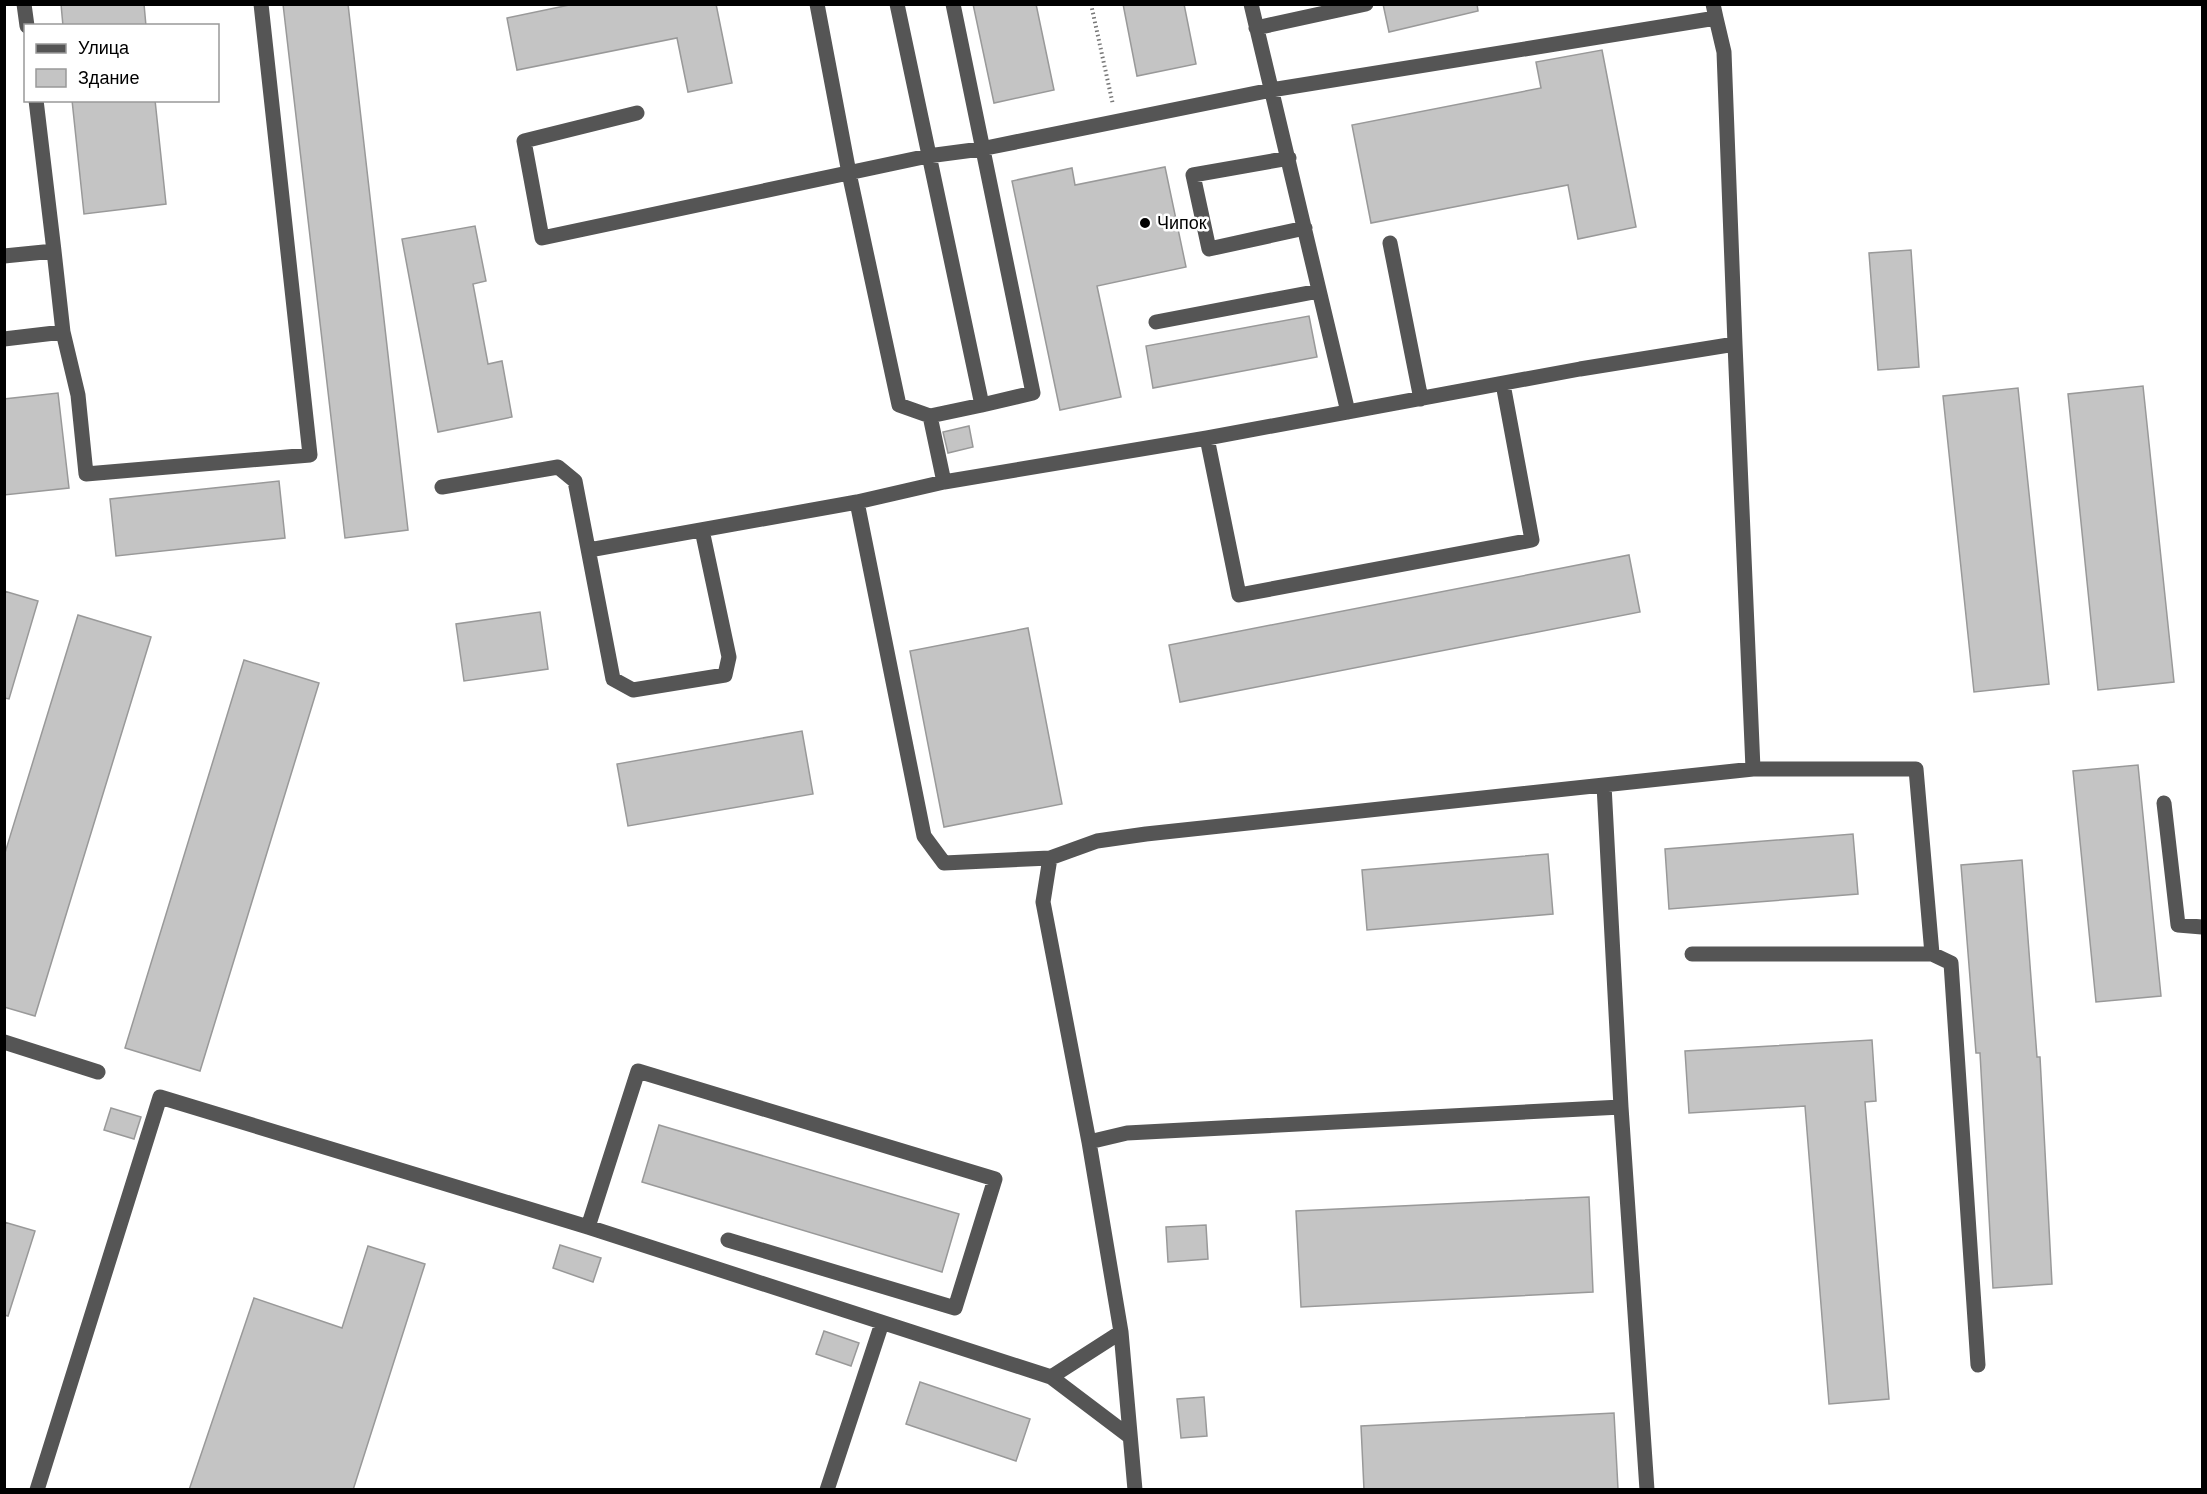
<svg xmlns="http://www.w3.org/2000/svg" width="2207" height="1494" font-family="Helvetica,sans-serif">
	<rect width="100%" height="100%" fill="#fff"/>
	<path fill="#c4c4c4" stroke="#999" stroke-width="1.5" d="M61,4H144L146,26H63Z
		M283,4H348L408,530L345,538Z
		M574,4H716L732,83L688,92L677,38L517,70L507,18Z
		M973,4H1036L1054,90L994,103Z
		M1123,4H1184L1196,64L1137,76Z
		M1383,4H1477L1478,11L1389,32Z
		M1602,50L1636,227L1578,239L1568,185L1371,223L1352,125L1541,88L1536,62Z
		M72,100H155L166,204L84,214Z
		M1165,167L1186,267L1097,286L1121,397L1060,410L1012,181L1072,168L1075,185Z
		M475,226L486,281L473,284L488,364L502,361L512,417L438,432L402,239Z
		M1911,250L1919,367L1878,370L1869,253Z
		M1309,316L1317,357L1153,388L1146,346Z
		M2143,386L2174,682L2098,690L2068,394Z
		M2018,388L2049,684L1974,692L1943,396Z
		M58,393L69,488L4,495V399Z
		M969,426L973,447L948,453L943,432Z
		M279,481L285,538L116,556L110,499Z
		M1629,555L1640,612L1180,702L1169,645Z
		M4,591L38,601L9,699L4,698Z
		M540,612L548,669L464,681L456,624Z
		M78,615L151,637L35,1016L4,1007V856Z
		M1028,628L1062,804L944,827L910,651Z
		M244,660L319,683L200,1071L125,1048Z
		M802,731L813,794L628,826L617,764Z
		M2138,765L2161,996L2096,1002L2073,771Z
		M1853,834L1858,894L1669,909L1665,849Z
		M1548,854L1553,914L1367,930L1362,870Z
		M2022,860L2037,1057H2040L2052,1284L1993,1288L1980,1053H1976L1961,865Z
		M1872,1040L1876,1101L1865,1102L1889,1399L1829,1404L1805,1106L1689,1113L1685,1051Z
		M111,1108L141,1117L134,1139L104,1130Z
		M659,1125L959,1214L942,1272L642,1182Z
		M1589,1197L1593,1292L1301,1307L1296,1211Z
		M4,1222L35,1231L8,1316L4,1315Z
		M1206,1225L1208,1259L1168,1262L1166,1227Z
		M560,1245L601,1258L593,1282L553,1268Z
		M368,1246L425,1264L353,1490H189L254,1298L342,1328Z
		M824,1331L859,1343L851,1366L816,1354Z
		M920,1382L1030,1419L1016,1461L906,1424Z
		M1204,1397L1207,1436L1181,1438L1177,1399Z
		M1614,1413L1618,1489L1364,1490L1361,1426Z"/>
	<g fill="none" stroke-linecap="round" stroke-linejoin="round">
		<path stroke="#777" stroke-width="4" stroke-dasharray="1.5 3" stroke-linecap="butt" d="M1091,4L1113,105"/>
		<path stroke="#555" stroke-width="15" d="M24,4L27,26
			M817,4L849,173L899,405L930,416L982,405L897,4
			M953,4L1033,393L982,405
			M1251,4L1348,412
			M1256,28L1366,4
			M637,113L524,141L542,238L928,156L981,149L1271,90L1716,18L1713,4
			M1289,158L1193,175L1209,249L1305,228
			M1390,243L1421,399
			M54,251L63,332L78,395L86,474L310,455L261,4
			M4,256L54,251L36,100
			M1156,322L1319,291
			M4,339L63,332
			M930,416L944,482L1207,438L1580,369L1735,344L1724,52L1716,18
			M1207,438L1239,595L1532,540L1503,384
			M442,487L558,467L575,481L613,679L633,690L725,675L729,657L702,530
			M857,502L924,836L944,863L1050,858
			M589,550L857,502L944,482
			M1753,769H1916L1932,954
			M1604,785L1621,1107L1647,1490
			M2164,803L2178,925L2202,927
			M1692,954H1932L1951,963L1978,1365
			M4,1042L98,1072
			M1089,1142L1127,1133L1621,1107
			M588,1227L638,1071L995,1179L955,1308L728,1240
			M1051,1377L1129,1436
			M37,1490L160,1097L588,1227L1051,1377L1121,1332
			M827,1490L882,1323
			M1135,1490L1121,1332L1089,1142L1043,902L1050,858L1097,841L1146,834L1753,769L1735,344"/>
	</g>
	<circle fill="#000" stroke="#fff" stroke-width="2" cx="1145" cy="223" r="6"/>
	<g text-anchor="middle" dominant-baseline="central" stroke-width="5" stroke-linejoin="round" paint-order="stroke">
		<g font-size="18" fill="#000" stroke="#fff" text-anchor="start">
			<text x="1157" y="223">Чипок</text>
		</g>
	</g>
	<rect width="2207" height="1494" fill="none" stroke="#000000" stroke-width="12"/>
	<rect x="24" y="24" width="195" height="78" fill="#ffffff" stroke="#999999" stroke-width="1.5"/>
	<rect x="36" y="44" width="30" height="9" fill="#555555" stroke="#999999" stroke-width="1.5"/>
	<text x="78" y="54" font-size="18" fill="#000000">Улица</text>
	<rect x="36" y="69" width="30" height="18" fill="#c4c4c4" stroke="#999999" stroke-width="1.5"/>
	<text x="78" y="84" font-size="18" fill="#000000">Здание</text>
</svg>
